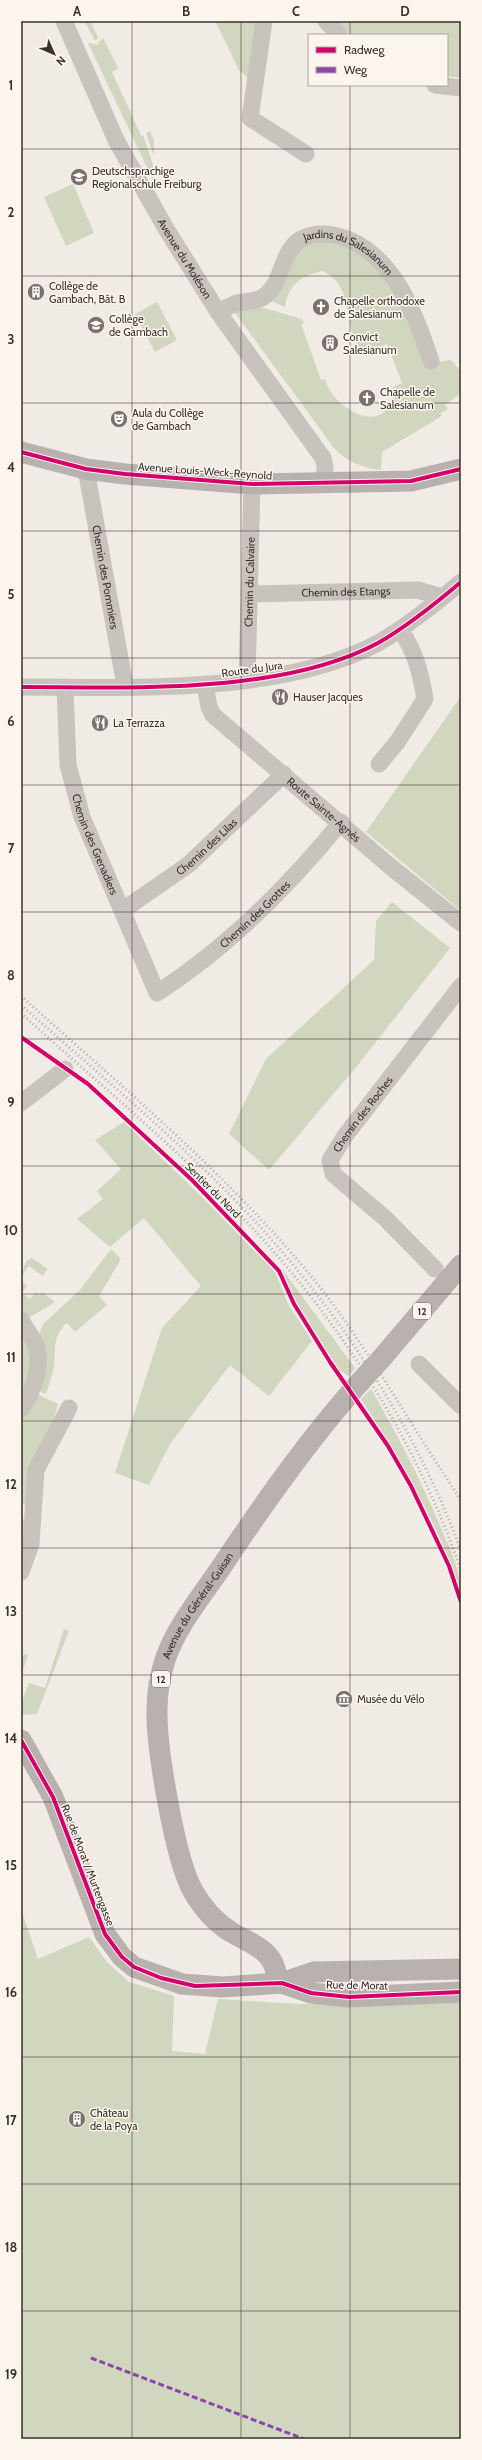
<svg xmlns="http://www.w3.org/2000/svg" width="482" height="2460" font-family="Cabin,sans-serif">
	<rect width="100%" height="100%" fill="#f0ebe5"/>
	<path fill="#d1d6bf" d="M90,21L98,37L95,41L85,22Z
		M215,21H262L248,78L239,70Z
		M335,21H461V78L447,76V35H350Z
		M103,38L118,68L112,72L140,133L141,136L143,135L153,165V180L88,43L97,45Z
		M150,131L154,140V156L146,133Z
		M73,184L94,233L66,246L44,197Z
		M318,239L362,252L394,288L425,364L451,360L461,372V393L445,405L448,409L441,413L442,416L382,452L381,470C362,468 347,462 334,448L233,310L257,306L302,319L304,323L301,324L321,380L325,379C333,411 391,441 393,387L402,383L387,344L365,352C341,338 358,285 322,271C301,276 288,285 285,307L269,300L294,250Z
		M157,302L177,340L155,352L135,314Z
		M461,696V911L366,832Z
		M392,902L450,948L357,1066L269,1170L229,1134L266,1059L374,960L376,921Z
		M124,1122L205,1200L275,1272L288,1304L312,1341L269,1396L230,1365L170,1444L149,1485L115,1473L162,1328L201,1286L144,1218L110,1247L77,1219L103,1199L97,1191L121,1169L95,1140Z
		M111,1249L121,1259L99,1296L107,1305L75,1332L67,1323C52,1336 56,1349 54,1366C52,1376 49,1385 46,1394L41,1392L40,1332L43,1324L80,1290Z
		M32,1258L48,1269L43,1276L29,1266L21,1277L26,1261Z
		M282,1269L355,1368L348,1376L339,1370L294,1298Z
		M21,1281L27,1286L22,1293L30,1299L36,1292L39,1295L42,1292L55,1302L27,1319L21,1307Z
		M21,1327L33,1359L21,1403Z
		M371,1389C397,1434 421,1480 441,1528C450,1549 461,1571 461,1594C439,1524 401,1460 361,1399Z
		M39,1395L58,1404L28,1508L21,1502V1414Z
		M21,1514L27,1526L21,1557Z
		M64,1629L69,1631L37,1714L21,1715V1703L29,1683L45,1688Z
		M26,1654L28,1655L21,1676V1656Z
		M21,1909L38,1959L89,1937L107,1962L129,1982L174,1996L172,2051L205,2054L218,1999L297,2004L461,2000V2439H21Z"/>
	<g fill="none" stroke-linecap="round" stroke-linejoin="round">
		<g stroke="#c9c3be" stroke-width="17">
			<path id="s1" d="M64,21L116,140L165,227L218,312L323,458L325,467L324,483"/>
			<path d="M264,21L250,118L306,154"/>
			<path d="M326,21L339,35"/>
			<path d="M435,85L461,88"/>
			<path id="s2" d="M218,312C224,309 231,305 237,303C247,301 258,302 266,295C284,280 280,252 301,239C311,234 323,233 333,235C391,246 415,313 431,361"/>
			<path id="s3" d="M86,469L125,686"/>
			<path id="s4" d="M249,594L418,590L442,597"/>
			<path id="s5" d="M247,680L252,484"/>
			<path id="s6" d="M205,684L209,707L213,715L391,867L461,923"/>
			<path d="M21,687C130,687 281,695 378,643C408,626 435,604 461,582"/>
			<path id="s7" d="M65,687L68,765L82,817L157,993C227,948 288,887 341,822"/>
			<path d="M379,764L398,741L425,699C421,674 415,650 400,630"/>
			<path id="s8" d="M123,910L188,865L284,774"/>
			<path d="M21,1103L65,1069"/>
			<path id="s9" d="M435,1269L386,1219L333,1174L330,1160L345,1136L461,986"/>
			<path d="M21,1320C25,1327 30,1334 34,1341C44,1363 34,1391 21,1409"/>
			<path d="M419,1364L461,1406"/>
			<path d="M21,1572L31,1544L36,1470L69,1408"/>
		</g>
		<g stroke="#b8b1ad" stroke-width="21">
			<path d="M21,452L86,469L125,474L252,484L411,481L461,469"/>
			<path d="M381,1359L461,1265"/>
			<path d="M21,1740L53,1797L105,1934L122,1957L134,1967L182,1984L222,1987L282,1983L314,1972L461,1969"/>
			<path id="s10" d="M277,1983C277,1951 255,1946 231,1932C215,1922 202,1907 193,1891C175,1860 156,1746 157,1709C157,1694 160,1676 165,1660C176,1627 201,1597 220,1569C262,1506 310,1437 361,1381"/>
			<path d="M282,1983L311,1993L349,1997L461,1992"/>
		</g>
		<path stroke="#b1aca8" stroke-width="3" stroke-dasharray="1 3" stroke-linecap="butt" d="M21,996C122,1087 229,1175 315,1281C370,1350 412,1428 461,1500
			M21,1005C103,1078 190,1149 264,1231C348,1325 418,1433 461,1551
			M21,1013C101,1086 186,1155 259,1235C347,1332 419,1447 461,1571"/>
		<path stroke="#b8b1ad" stroke-width="21" d="M361,1381L381,1359"/>
		<path stroke="#8e44ad" stroke-width="3" stroke-dasharray="6 3" stroke-linecap="butt" d="M91,2358L304,2439"/>
		<defs>
			<path id="cycleway" d="M21,452L86,469L125,474L252,484L411,481L461,469
				M21,687C130,687 281,695 378,643C408,626 435,604 461,582
				M21,1037L88,1084L192,1180L279,1271L294,1304L330,1362L388,1446L411,1486L449,1566L461,1602
				M21,1740L53,1797L105,1934L122,1957L134,1967L161,1978L195,1986L282,1983L311,1993L349,1997L461,1992"/>
		</defs>
		<use href="#cycleway" stroke="#fbf5ee" stroke-width="6"/>
		<use href="#cycleway" stroke="#d6006c" stroke-width="4"/>
	</g>
	<path fill="none" stroke="#3b302b" stroke-width="1" stroke-opacity="0.55" d="M132,21V2439M241,21V2439M350,21V35M350,85V2439M21,149H461M21,276H461M21,403H461M21,531H461M21,658H461M21,785H461M21,912H461M21,1039H461M21,1166H461M21,1294H461M21,1421H461M21,1548H461M21,1675H461M21,1802H461M21,1929H461M21,2057H461M21,2184H461M21,2311H461"/>
	<defs>
		<symbol id="school-disc" viewBox="-11 -11 22 22"><circle r="9.5" fill="#7a716c" stroke="#fbf5ee"/><path d="M0-5L7-2L0 1L-7-2ZM-4 1L0 2.5L4 1V4Q0 6-4 4Z" fill="#fff"/></symbol>
		<symbol id="building-disc" viewBox="-11 -11 22 22"><circle r="9.5" fill="#7a716c" stroke="#fbf5ee"/><path d="M-4-6H4V6H1V3H-1V6H-4ZM-2.5-4.3h1.7v1.8h-1.7ZM.8-4.3h1.7v1.8H.8ZM-2.5-1h1.7V.8h-1.7ZM.8-1h1.7V.8H.8Z" fill="#fff"/></symbol>
		<symbol id="church-disc" viewBox="-11 -11 22 22"><circle r="9.5" fill="#7a716c" stroke="#fbf5ee"/><path d="M-1.2-6h2.4v3.5h3.3v2.4h-3.3V6h-2.4V-.1h-3.3v-2.4h3.3Z" fill="#fff"/></symbol>
		<symbol id="theatre-disc" viewBox="-11 -11 22 22"><circle r="9.5" fill="#7a716c" stroke="#fbf5ee"/><path d="M-5-5.5Q0-4 5-5.5V0Q5 5 0 6Q-5 5-5 0ZM-3.3-2.5H-1v1.5H-3.3ZM1-2.5H3.3v1.5H1ZM-2.8 1Q0 5.5 2.8 1Z" fill="#fff"/></symbol>
		<symbol id="restaurant-disc" viewBox="-11 -11 22 22"><circle r="9.5" fill="#7a716c" stroke="#fbf5ee"/><path d="M-5-6h1v4h1v-4h1v4h1v-4h1v5L-1.5 .5V6h-2V.5L-5-1ZM5-6V6H3V1.5H1.5Q1.5-4 5-6Z" fill="#fff"/></symbol>
		<symbol id="museum-disc" viewBox="-11 -11 22 22"><circle r="9.5" fill="#7a716c" stroke="#fbf5ee"/><path d="M0-6L6-3V-2H-6V-3ZM-5-1h2V3h-2ZM-1-1h2V3h-2ZM3-1h2V3H3ZM-6 4H6V6H-6Z" fill="#fff"/></symbol>
	</defs>
	<g fill-rule="evenodd">
		<use href="#school-disc" x="69" y="167" width="20" height="20"/>
		<use href="#building-disc" x="26" y="282" width="20" height="20"/>
		<use href="#church-disc" x="311" y="297" width="20" height="20"/>
		<use href="#school-disc" x="86" y="315" width="20" height="20"/>
		<use href="#building-disc" x="320" y="333" width="20" height="20"/>
		<use href="#church-disc" x="357" y="388" width="20" height="20"/>
		<use href="#theatre-disc" x="109" y="409" width="20" height="20"/>
		<use href="#restaurant-disc" x="270" y="687" width="20" height="20"/>
		<use href="#restaurant-disc" x="90" y="713" width="20" height="20"/>
		<use href="#museum-disc" x="334" y="1689" width="20" height="20"/>
		<use href="#building-disc" x="67" y="2109" width="20" height="20"/>
	</g>
	<g text-anchor="middle" dominant-baseline="central" stroke-width="3" stroke-linejoin="round" paint-order="stroke">
		<g fill="#fbf5ee" stroke="#756b66" stroke-width="1">
			<rect x="413" y="1303" width="18" height="16" rx="3"/>
			<rect x="152" y="1671" width="18" height="16" rx="3"/>
		</g>
		<g font-size="10" font-weight="bold" fill="#3b302b">
			<text x="422" y="1311">12</text>
			<text x="161" y="1679">12</text>
		</g>
		<g font-size="11" fill="#3b302b" stroke="#fbf5ee" text-anchor="start">
			<text x="92" y="171">Deutschsprachige<tspan x="92" dy="13">Regionalschule Freiburg</tspan></text>
			<text x="49" y="286">Collège de<tspan x="49" dy="13">Gambach, Bât. B</tspan></text>
			<text x="334" y="301">Chapelle orthodoxe<tspan x="334" dy="13">de Salesianum</tspan></text>
			<text x="109" y="319">Collège<tspan x="109" dy="13">de Gambach</tspan></text>
			<text x="343" y="337">Convict<tspan x="343" dy="13">Salesianum</tspan></text>
			<text x="380" y="392">Chapelle de<tspan x="380" dy="13">Salesianum</tspan></text>
			<text x="132" y="413">Aula du Collège<tspan x="132" dy="13">de Gambach</tspan></text>
			<text x="293" y="697">Hauser Jacques</text>
			<text x="113" y="723">La Terrazza</text>
			<text x="357" y="1699">Musée du Vélo</text>
			<text x="90" y="2113">Château<tspan x="90" dy="13">de la Poya</tspan></text>
		</g>
		<g font-size="11" fill="#3b302b" stroke="#fbf5ee">
			<text stroke="none"><textPath href="#s1" startOffset="267">Avenue du Moléson</textPath></text>
			<text stroke="none"><textPath href="#s2" startOffset="172">Jardins du Salesianum</textPath></text>
			<text transform="translate(205 471) rotate(4)">Avenue Louis-Weck-Reynold</text>
			<text stroke="none"><textPath href="#s3" startOffset="110">Chemin des Pommiers</textPath></text>
			<text stroke="none"><textPath href="#s5" startOffset="98">Chemin du Calvaire</textPath></text>
			<text stroke="none"><textPath href="#s4" startOffset="97">Chemin des Etangs</textPath></text>
			<text transform="translate(252 669) rotate(-8)">Route du Jura</text>
			<text stroke="none"><textPath href="#s6" startOffset="178">Route Sainte-Agnès</textPath></text>
			<text stroke="none"><textPath href="#s7" startOffset="162">Chemin des Grenadiers</textPath></text>
			<text stroke="none"><textPath href="#s8" startOffset="105">Chemin des Lilas</textPath></text>
			<text stroke="none"><textPath href="#s7" startOffset="449">Chemin des Grottes</textPath></text>
			<text stroke="none"><textPath href="#s9" startOffset="210">Chemin des Roches</textPath></text>
			<text transform="translate(213 1190) rotate(45)">Sentier du Nord</text>
			<text stroke="none"><textPath href="#s10" startOffset="430">Avenue du Général-Guisan</textPath></text>
			<text transform="translate(88 1865) rotate(69)">Rue de Morat / Murtengasse</text>
			<text transform="translate(357 1985) rotate(1)">Rue de Morat</text>
		</g>
	</g>
	<rect width="482" height="2460" fill="none" stroke="#fbf5ee" stroke-width="44"/>
	<rect x="308" y="34" width="140" height="52" fill="#fbf5ee" stroke="#aea6a0"/>
	<rect x="316" y="47" width="20" height="6" fill="#d6006c" stroke="#aea6a0"/>
	<text x="344" y="54" font-size="12" fill="#3b302b">Radweg</text>
	<rect x="316" y="67" width="20" height="6" fill="#8e44ad" stroke="#aea6a0"/>
	<text x="344" y="74" font-size="12" fill="#3b302b">Weg</text>
	<g transform="translate(54 54) rotate(135)" stroke="#fbf5ee" stroke-width="3" paint-order="stroke">
	<path d="M0-3L7 15L0 10L-7 15Z" fill="#3b302b"/>
	<text y="-6" font-size="11" font-weight="bold" text-anchor="middle" fill="#3b302b">N</text>
	</g>
	<rect x="22" y="22" width="438" height="2416" fill="none" stroke="#3b302b" stroke-width="1.5"/>
	<g font-size="13" text-anchor="middle" font-weight="bold" fill="#3b302b">
		<text x="77" y="16">A</text>
		<text x="186" y="16">B</text>
		<text x="296" y="16">C</text>
		<text x="405" y="16">D</text>
		<text x="11" y="90">1</text>
		<text x="11" y="217">2</text>
		<text x="11" y="344">3</text>
		<text x="11" y="472">4</text>
		<text x="11" y="599">5</text>
		<text x="11" y="726">6</text>
		<text x="11" y="853">7</text>
		<text x="11" y="980">8</text>
		<text x="11" y="1107">9</text>
		<text x="11" y="1235">10</text>
		<text x="11" y="1362">11</text>
		<text x="11" y="1489">12</text>
		<text x="11" y="1616">13</text>
		<text x="11" y="1743">14</text>
		<text x="11" y="1870">15</text>
		<text x="11" y="1997">16</text>
		<text x="11" y="2125">17</text>
		<text x="11" y="2252">18</text>
		<text x="11" y="2379">19</text>
	</g>
</svg>
